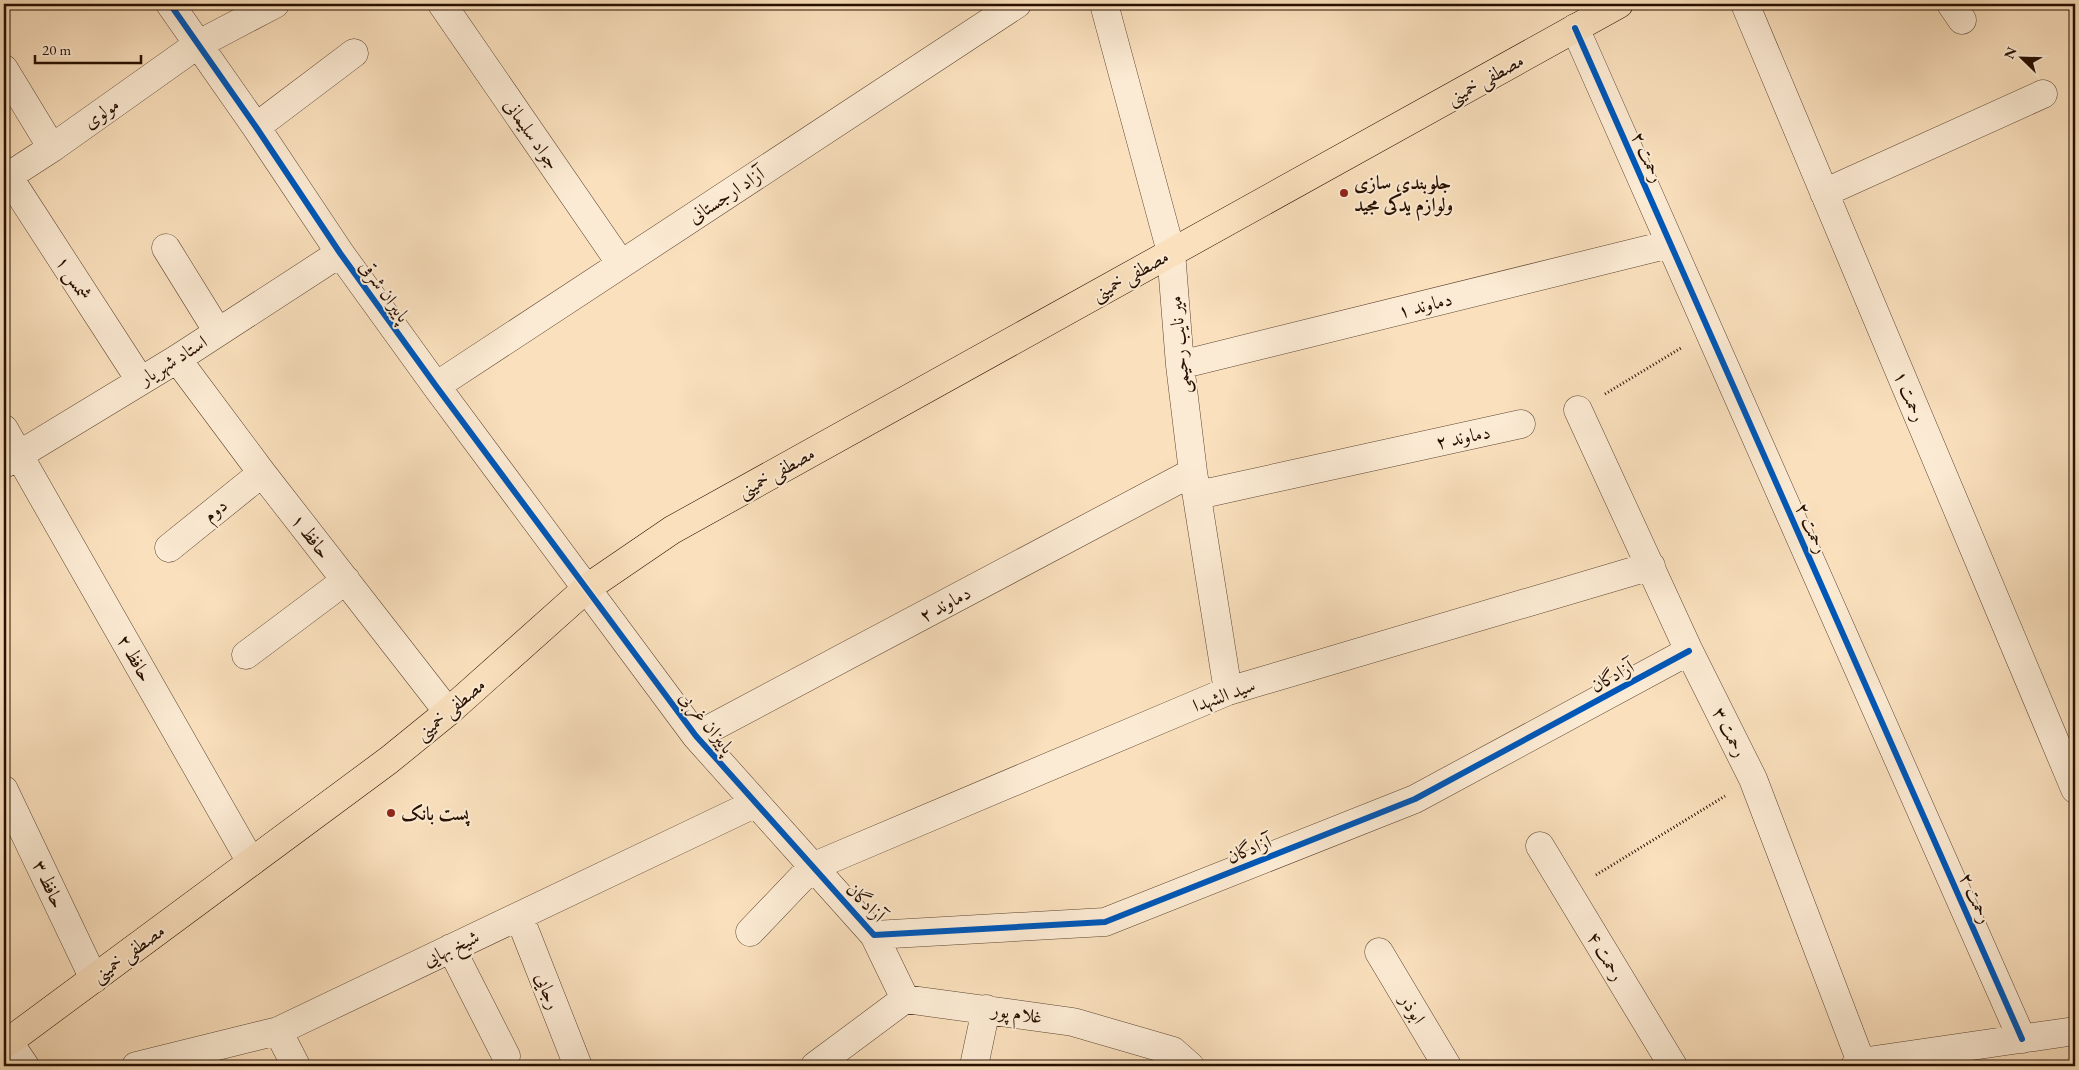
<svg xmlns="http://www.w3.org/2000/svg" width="2079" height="1070" font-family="'EB Garamond',Amiri,serif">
	<rect width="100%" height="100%" fill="#fae0bd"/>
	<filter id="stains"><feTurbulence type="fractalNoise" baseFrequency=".004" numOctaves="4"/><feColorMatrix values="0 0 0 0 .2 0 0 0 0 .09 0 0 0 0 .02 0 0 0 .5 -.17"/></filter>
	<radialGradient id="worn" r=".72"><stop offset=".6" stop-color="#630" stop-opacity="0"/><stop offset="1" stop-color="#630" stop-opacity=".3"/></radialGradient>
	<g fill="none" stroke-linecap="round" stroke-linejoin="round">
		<defs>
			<path id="minor" d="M170,4L256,127L340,253L436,386L696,736L874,935L1105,922L1415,799L1689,651
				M442,4L621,264
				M1104,4L1171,252L1180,365L1193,472L1228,691
				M1745,4L2075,789
				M1951,4L1962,20
				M1575,28L2022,1039
				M4,69L52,148
				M256,127L354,53
				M8,176L140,380
				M4,179L52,148L197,45L275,4
				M1824,193L2043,94
				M166,248L218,332
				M177,359L262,473L448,712
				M1180,365L1670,244
				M436,386L1017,4
				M1578,410L1689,651L1753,779L1861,1062
				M4,429L251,862
				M4,464L177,359L340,253
				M1198,495L1521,424
				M169,548L262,473
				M246,655L346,580
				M696,736L1193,472
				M4,790L94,979
				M1540,846L1673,1066
				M519,916L578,1066
				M750,932L812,867L1228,691L1651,566
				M874,935L905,999
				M451,948L506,1056
				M1379,952L1447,1066
				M905,999L1073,1022L1173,1051L1190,1066
				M278,1031L296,1066
				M8,1041L25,1066
				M136,1066L278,1031L756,803
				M815,1066L905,999
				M974,1066L986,1009
				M1855,1066L1861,1062L2075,1031"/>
			<path id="major" d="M4,1045L389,760L448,712L587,588L672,530L1619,4"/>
		</defs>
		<use href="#minor" stroke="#5c432f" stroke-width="29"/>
		<use href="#major" stroke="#270f00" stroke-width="29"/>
		<path stroke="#270f00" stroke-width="3" stroke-dasharray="1 2.5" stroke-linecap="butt" d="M1605,394L1681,348
			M1596,875L1725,796"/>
		<use href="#minor" stroke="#fcebd4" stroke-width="28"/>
		<use href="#major" stroke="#fae0bd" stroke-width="28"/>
		<defs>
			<path id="cycleway" d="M170,4L256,127L340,253L436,386L696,736L874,935L1105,922L1415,799L1689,651
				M1575,28L2022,1039"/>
		</defs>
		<use href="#cycleway" stroke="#fcebd4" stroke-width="9"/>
		<use href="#cycleway" stroke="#0057b8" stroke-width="6"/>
	</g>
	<g fill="#8f2418" stroke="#fcebd4" stroke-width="2">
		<circle cx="1344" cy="193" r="5"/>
		<circle cx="391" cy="813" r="5"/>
	</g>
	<g text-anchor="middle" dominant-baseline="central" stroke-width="4" stroke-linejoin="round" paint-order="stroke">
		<g font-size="19" fill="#270f00" stroke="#fcebd4">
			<text transform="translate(1485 79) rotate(-29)">مصطفی خمینی</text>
			<text transform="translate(101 113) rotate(-35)">مولوی</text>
			<text transform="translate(532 134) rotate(55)">جواد سلیمانی</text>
			<text transform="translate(1648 157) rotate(66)">رحمت ۲</text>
			<text transform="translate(726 195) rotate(-33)">آزاد ارجستانی</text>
			<text transform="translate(1130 275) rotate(-29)">مصطفی خمینی</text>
			<text transform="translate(74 278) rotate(57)">شمس ۱</text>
			<text transform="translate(385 291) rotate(54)">پاییران شرقی</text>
			<text transform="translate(1425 305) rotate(-14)">دماوند ۱</text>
			<text transform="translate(1179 345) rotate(-95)">میر نایب رحیمی</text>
			<text transform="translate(173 360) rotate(-32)">استاد شهریار</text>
			<text transform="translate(1910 396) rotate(67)">رحمت ۱</text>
			<text transform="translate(1463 437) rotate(-12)">دماوند ۲</text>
			<text transform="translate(776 472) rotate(-29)">مصطفی خمینی</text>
			<text transform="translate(215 510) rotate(-39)">دوم</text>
			<text transform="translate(1812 528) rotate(66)">رحمت ۲</text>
			<text transform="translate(311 536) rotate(52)">حافظ ۱</text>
			<text transform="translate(945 604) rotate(-28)">دماوند ۲</text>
			<text transform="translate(135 658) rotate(60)">حافظ ۲</text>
			<text transform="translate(1612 676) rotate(-29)">آزادگان</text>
			<text transform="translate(1224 695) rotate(-20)">سید الشهدا</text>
			<text transform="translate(450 709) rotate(-40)">مصطفی خمینی</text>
			<text transform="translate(707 722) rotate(51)">پاییزان غربی</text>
			<text transform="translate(1730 732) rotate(63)">رحمت ۳</text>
			<text transform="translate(1249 849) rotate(-22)">آزادگان</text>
			<text transform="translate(49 884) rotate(65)">حافظ ۳</text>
			<text transform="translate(1976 898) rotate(66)">رحمت ۲</text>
			<text transform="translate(866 902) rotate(45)">آزادگان</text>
			<text transform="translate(451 948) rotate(-25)">شیخ بهایی</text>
			<text transform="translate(128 953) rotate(-36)">مصطفی خمینی</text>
			<text transform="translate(1606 956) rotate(59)">رحمت ۴</text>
			<text transform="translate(548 991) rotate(69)">رجایی</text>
			<text transform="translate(1413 1009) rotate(59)">ابوذر</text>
			<text transform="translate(1017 1013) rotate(9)">غلام پور</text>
		</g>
		<g font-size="19" font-weight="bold" fill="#270f00" stroke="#fcebd4" text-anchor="start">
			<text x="1354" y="182">جلوبندی سازی<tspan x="1354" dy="22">ولوازم یدکی مجید</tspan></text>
			<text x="401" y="813">پست بانک</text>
		</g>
	</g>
	<rect width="2079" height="1070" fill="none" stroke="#fae0bd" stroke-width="20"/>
	<rect x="5" y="5" width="2069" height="1060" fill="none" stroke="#270f00" stroke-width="2.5"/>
	<rect x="10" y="10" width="2059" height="1050" fill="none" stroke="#270f00"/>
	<g transform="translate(2022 58) rotate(293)" stroke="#fcebd4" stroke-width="4" paint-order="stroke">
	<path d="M0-4L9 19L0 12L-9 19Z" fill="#270f00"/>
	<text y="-8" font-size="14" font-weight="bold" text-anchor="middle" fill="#270f00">N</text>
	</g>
	<path d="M35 55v8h106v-8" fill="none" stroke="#270f00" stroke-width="2.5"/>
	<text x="42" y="55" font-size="15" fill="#270f00" stroke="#fcebd4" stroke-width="4" paint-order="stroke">20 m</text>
	<rect width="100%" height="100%" filter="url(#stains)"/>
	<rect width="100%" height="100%" fill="url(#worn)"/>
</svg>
